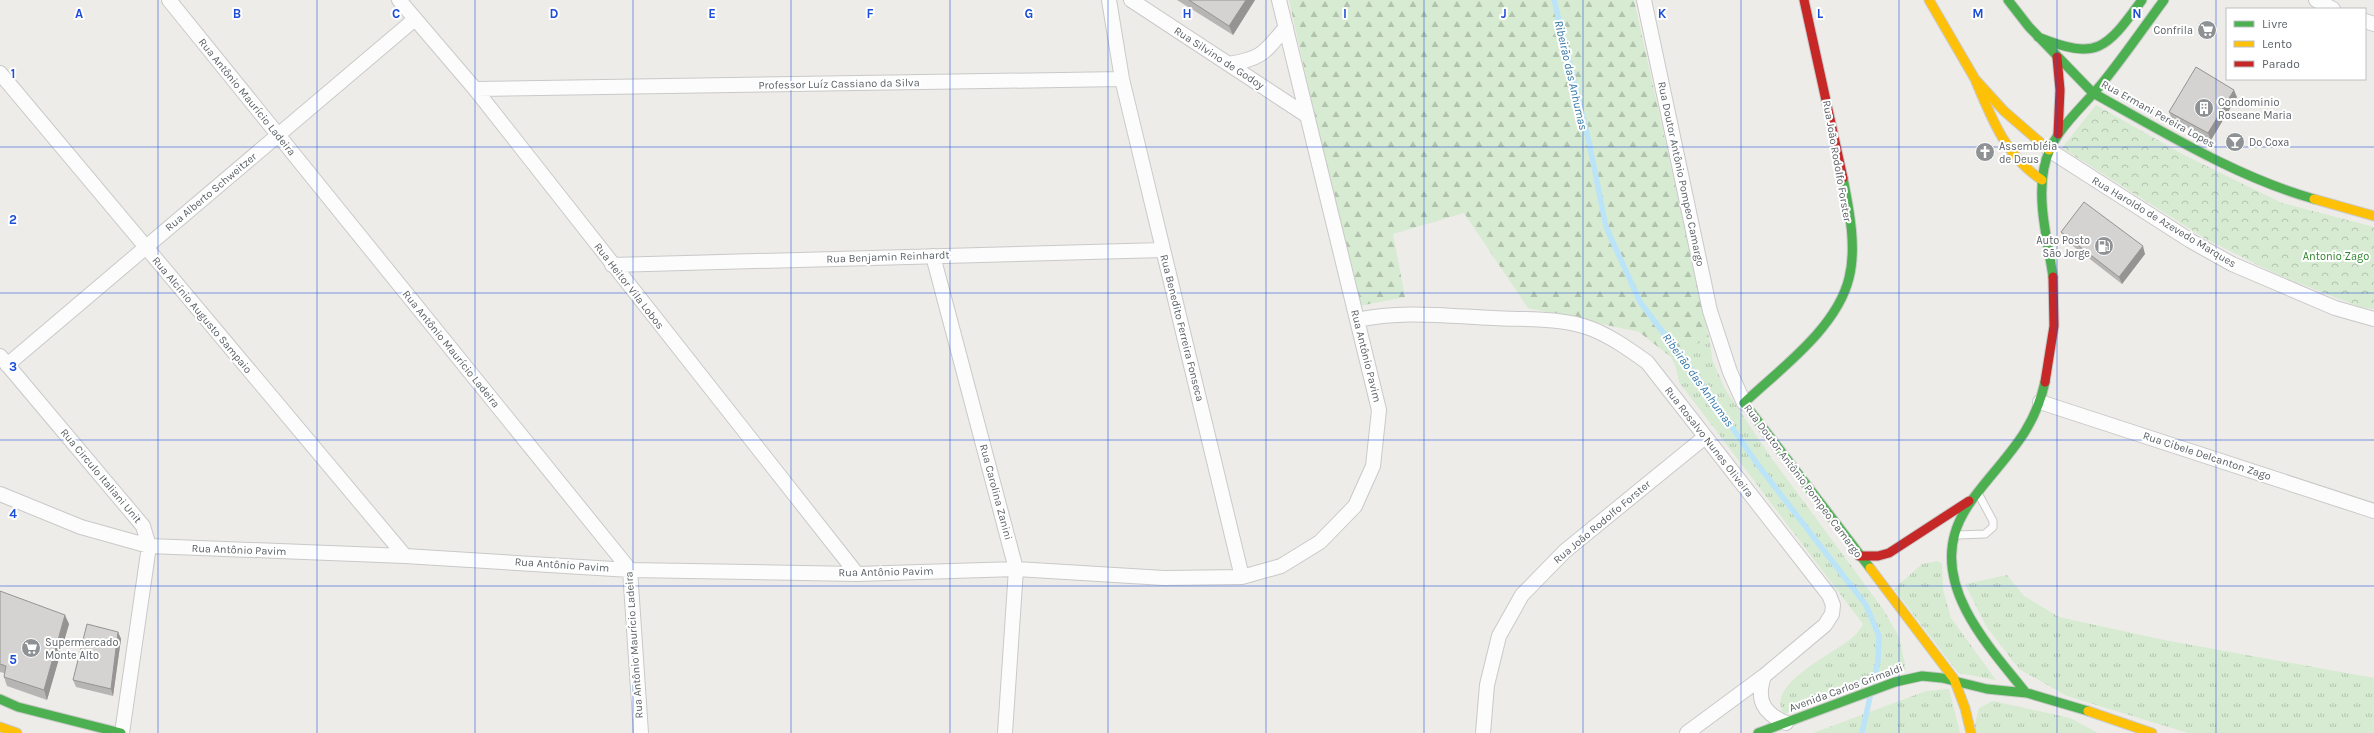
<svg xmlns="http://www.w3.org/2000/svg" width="2374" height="733" font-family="Karla,sans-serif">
	<defs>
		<pattern id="grass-tufts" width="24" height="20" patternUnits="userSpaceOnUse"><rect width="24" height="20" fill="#d6ebd1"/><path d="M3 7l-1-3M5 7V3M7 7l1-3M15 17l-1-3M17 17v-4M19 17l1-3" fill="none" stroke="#b1c2ad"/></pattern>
		<pattern id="forest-firs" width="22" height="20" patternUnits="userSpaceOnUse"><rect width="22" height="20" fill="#d6ebd1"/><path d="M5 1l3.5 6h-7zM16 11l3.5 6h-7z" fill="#b1c2ad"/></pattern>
		<pattern id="park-crowns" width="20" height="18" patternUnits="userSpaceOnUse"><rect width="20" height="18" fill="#d6ebd1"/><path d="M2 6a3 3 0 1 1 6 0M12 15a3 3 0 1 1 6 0" fill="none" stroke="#b1c2ad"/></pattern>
	</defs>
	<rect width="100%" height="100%" fill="#eeece8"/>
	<path fill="url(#grass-tufts)" d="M1709,338L1713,362L1725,389L1770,456L1883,609L1899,637L1906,669L1784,714C1763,683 1840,652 1856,634C1859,631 1861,627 1863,624L1679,382L1676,368L1671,357Z
		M1938,561L1942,564L1943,589L1951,618L1996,680L1958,673L1894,589L1922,564Z
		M2007,575L2024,596L2059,617L2164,640L2374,678V733H2188L2067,696L2019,669L1986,626L1965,584Z
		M1949,689L1960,733H1813L1926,691Z
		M1993,701L2070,718L2098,733H1976L1974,727L1979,708Z"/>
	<path fill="url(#forest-firs)" d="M1289,0H1634L1709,338L1671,357L1639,332L1528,308L1464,213L1393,234L1405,297L1359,306L1313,144L1318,130Z"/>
	<path fill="url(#park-crowns)" d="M2096,105L2184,155L2282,203L2374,227V309L2360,307L2276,274L2206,239L2062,148Z"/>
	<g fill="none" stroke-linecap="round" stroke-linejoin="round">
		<path stroke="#bce4f8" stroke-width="5.5" d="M1554,0L1589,142L1606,227L1640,302L1700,381L1758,465L1866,605L1879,636L1878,661L1873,684
			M1862,733L1870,697"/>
		<defs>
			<path id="lane" d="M1958,535L1985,534L1993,527V521L1979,495"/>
			<path id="street" d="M169,0L630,570L641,733
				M399,0L475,89L857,574
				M1131,0L1306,115
				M1644,0L1710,311L1730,372L1744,403
				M2316,0L2333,9
				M2365,21L2374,24
				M1228,64C1262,59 1264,53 1286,27
				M0,73L405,556
				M1122,79L1242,577
				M475,89L1122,79L1109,0
				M2049,150L2191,241L2232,264L2335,308L2374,319
				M933,256L1016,569L1005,733
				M612,265L1163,250
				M1357,320C1401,310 1448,316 1493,318C1526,320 1561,317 1592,329C1612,337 1630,350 1647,362L1829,595L1833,605L1832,614L1825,625L1764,676L1687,733
				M0,356L143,526L149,546L122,733
				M7,365L415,19
				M2040,402L2374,511
				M0,494L81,527L149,546L405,556L630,570L857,574L1016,569L1164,578L1242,577L1281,566L1320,542L1355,506L1373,466L1379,410L1279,0
				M1764,676C1756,700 1763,713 1786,723
				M1483,733L1487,685L1499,636L1522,595L1565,551L1705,437"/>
			<path id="fast" d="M2008,0L2029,27L2093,93
				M2038,37C2098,61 2106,49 2142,0
				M2093,93C2164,132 2236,177 2314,199
				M1843,178C1849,209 1857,247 1849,278C1837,328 1780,369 1744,403L1870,568
				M2053,277C2048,241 2037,204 2044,168C2051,131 2082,109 2104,81C2125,55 2144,27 2164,0
				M2026,693C1992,650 1937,593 1955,533C1961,512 1976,494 1990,477C2016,446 2036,423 2045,382
				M0,699L18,707L121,733
				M1758,733L1895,682L1922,676L1942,678L1987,689L2027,693L2088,711"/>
			<path id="slow" d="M1929,0L1975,79L2004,111L2049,150
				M1975,79C1991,117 2006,157 2042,180
				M2314,199L2374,216
				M1870,568L1954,679L1965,708L1971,733
				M2088,711L2152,733
				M0,727L17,733"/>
			<path id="jam" d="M1804,0L1843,178
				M2057,57L2060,90L2058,134
				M2045,382L2054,326L2053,277
				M1859,556H1878L1889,553L1969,501"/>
		</defs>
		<use href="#lane" stroke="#c9c9c9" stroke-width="9"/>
		<use href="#street" stroke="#c9c9c9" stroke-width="16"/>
		<use href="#fast" stroke="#cacaca" stroke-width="11"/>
		<use href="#slow" stroke="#cacaca" stroke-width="11"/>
		<use href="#jam" stroke="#cacaca" stroke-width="11"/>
		<use href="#lane" stroke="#fcfcfc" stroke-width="7"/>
		<use href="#street" stroke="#fcfcfc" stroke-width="14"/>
		<use href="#fast" stroke="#4caf50" stroke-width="9"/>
		<use href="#slow" stroke="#ffc107" stroke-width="9"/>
		<use href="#jam" stroke="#c62828" stroke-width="9"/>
	</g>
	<path fill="#b7b5b4" d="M1177,0H1255L1233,35Z
		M2237,97L2211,140L2172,119L2169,112Z
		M2061,232L2145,254L2122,284L2064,239Z
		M0,591L69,624L47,700L7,686L4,677V673L0,672Z
		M118,632L121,639L113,696L76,687L73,680Z"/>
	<path fill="#959492" d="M1246,0H1255L1233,35L1229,26Z
		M2234,90L2237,97L2211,140L2208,133Z
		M2143,246L2145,254L2122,284L2119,277Z
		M65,615L69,624L47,700L44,690Z
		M118,632L121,639L113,696L111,689Z"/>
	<path fill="#d5d3d1" stroke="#959492" d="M1189,0H1246L1229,26Z
		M2196,67L2234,90L2208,133L2169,112Z
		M2084,202L2143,246L2119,277L2061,232Z
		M0,591L65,615L44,690L4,677L6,666L0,664Z
		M87,624L118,632L111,689L73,680Z"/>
	<path fill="none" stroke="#1d4ed8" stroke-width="1" stroke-opacity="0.55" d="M158,0V733M317,0V733M475,0V733M633,0V733M791,0V733M950,0V733M1108,0V733M1266,0V733M1424,0V733M1583,0V733M1741,0V733M1899,0V733M2057,0V733M2216,0V733M0,147H2374M0,293H2374M0,440H2374M0,586H2374"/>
	<defs>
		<symbol id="supermarket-disc" viewBox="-11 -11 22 22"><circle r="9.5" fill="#8f9294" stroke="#fff"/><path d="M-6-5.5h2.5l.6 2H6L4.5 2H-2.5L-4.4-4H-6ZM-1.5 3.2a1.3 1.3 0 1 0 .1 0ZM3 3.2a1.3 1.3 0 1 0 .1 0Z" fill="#fff"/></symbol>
		<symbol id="building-disc" viewBox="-11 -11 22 22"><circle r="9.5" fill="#8f9294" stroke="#fff"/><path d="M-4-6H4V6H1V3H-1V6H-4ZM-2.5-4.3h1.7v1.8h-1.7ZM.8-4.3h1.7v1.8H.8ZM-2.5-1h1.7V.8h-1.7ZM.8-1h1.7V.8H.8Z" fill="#fff"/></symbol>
		<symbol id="bar-disc" viewBox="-11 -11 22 22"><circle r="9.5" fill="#8f9294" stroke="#fff"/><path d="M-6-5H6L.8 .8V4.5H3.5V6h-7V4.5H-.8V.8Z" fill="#fff"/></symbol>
		<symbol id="church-disc" viewBox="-11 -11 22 22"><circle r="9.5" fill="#8f9294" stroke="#fff"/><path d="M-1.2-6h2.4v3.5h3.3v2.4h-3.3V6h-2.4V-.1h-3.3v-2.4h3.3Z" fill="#fff"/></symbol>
		<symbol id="fuel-disc" viewBox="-11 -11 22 22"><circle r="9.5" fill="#8f9294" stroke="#fff"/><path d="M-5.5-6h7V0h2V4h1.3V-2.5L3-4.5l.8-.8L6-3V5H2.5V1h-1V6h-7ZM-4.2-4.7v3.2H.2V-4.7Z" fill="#fff"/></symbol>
	</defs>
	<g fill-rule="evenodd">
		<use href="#supermarket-disc" x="2196" y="19" width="22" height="22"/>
		<use href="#building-disc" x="2193" y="97" width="22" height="22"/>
		<use href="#bar-disc" x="2224" y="131" width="22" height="22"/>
		<use href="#church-disc" x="1974" y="141" width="22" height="22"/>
		<use href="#fuel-disc" x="2093" y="235" width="22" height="22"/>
		<use href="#supermarket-disc" x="20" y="637" width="22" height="22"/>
	</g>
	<g text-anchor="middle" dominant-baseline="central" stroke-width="4" stroke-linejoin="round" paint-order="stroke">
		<g font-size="11" fill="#5c6267" stroke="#fff" text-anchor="start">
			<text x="2193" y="30" text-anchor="end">Confrila</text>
			<text x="2218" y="102">Condominio<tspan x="2218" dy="13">Roseane Maria</tspan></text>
			<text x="2249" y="142">Do Coxa</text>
			<text x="1999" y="146">Assembléia<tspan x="1999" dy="13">de Deus</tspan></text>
			<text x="2090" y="240" text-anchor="end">Auto Posto<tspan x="2090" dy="13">São Jorge</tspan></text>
			<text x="45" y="642">Supermercado<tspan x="45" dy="13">Monte Alto</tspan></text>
		</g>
		<g font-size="11" fill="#5c6267" stroke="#fff">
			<text transform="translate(1219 58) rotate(33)">Rua Silvino de Godoy</text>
			<text transform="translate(839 84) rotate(-1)">Professor Luíz Cassiano da Silva</text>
			<text transform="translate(247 97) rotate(51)">Rua Antônio Maurício Ladeira</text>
			<text transform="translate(2158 114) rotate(29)">Rua Ermani Pereira Lopes</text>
			<text transform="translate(1837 161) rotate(80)">Rua João Rodolfo Forster</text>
			<text transform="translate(1681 174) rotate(78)">Rua Doutor Antônio Pompeo Camargo</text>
			<text transform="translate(211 192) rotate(-40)">Rua Alberto Schweitzer</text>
			<text transform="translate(2164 222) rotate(31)">Rua Haroldo de Azevedo Marques</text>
			<text transform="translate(888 257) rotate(-2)">Rua Benjamin Reinhardt</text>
			<text transform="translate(629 286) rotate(52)">Rua Heitor Vila Lobos</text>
			<text transform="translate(202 315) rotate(50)">Rua Alcínio Augusto Sampaio</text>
			<text transform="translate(1182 328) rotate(76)">Rua Benedito Ferreira Fonseca</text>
			<text transform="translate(451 349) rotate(51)">Rua Antônio Maurício Ladeira</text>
			<text transform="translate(1366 356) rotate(76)">Rua Antônio Pavim</text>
			<text transform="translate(1709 442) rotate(52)">Rua Rosalvo Nunes Oliveira</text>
			<text transform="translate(2207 456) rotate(18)">Rua Cibele Delcanton Zago</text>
			<text transform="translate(101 476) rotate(50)">Rua Circulo Italiani Unit</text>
			<text transform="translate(1803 481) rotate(53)">Rua Doutor Antônio Pompeo Camargo</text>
			<text transform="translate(996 492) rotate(75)">Rua Carolina Zanini</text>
			<text transform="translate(1602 522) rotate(-40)">Rua João Rodolfo Forster</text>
			<text transform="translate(239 550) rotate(2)">Rua Antônio Pavim</text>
			<text transform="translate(562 565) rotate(4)">Rua Antônio Pavim</text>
			<text transform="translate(886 572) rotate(-1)">Rua Antônio Pavim</text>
			<text transform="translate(634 645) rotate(-94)">Rua Antônio Maurício Ladeira</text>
			<text transform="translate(1846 688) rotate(-20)">Avenida Carlos Grimaldi</text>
		</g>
		<g font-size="11" fill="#2f862c" stroke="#fff">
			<text x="2336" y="256">Antonio Zago</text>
		</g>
		<g font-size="12" font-style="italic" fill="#37a" stroke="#fff">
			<text transform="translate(1571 75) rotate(77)">Ribeirão das Anhumas</text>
			<text transform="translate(1698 380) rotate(54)">Ribeirão das Anhumas</text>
		</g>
	</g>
	<g font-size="13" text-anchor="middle" font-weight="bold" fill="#1d4ed8" stroke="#fff" stroke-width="4" stroke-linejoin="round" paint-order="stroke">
		<text x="79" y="18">A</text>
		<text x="237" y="18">B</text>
		<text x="396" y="18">C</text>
		<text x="554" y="18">D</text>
		<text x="712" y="18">E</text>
		<text x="870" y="18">F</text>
		<text x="1029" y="18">G</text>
		<text x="1187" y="18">H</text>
		<text x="1345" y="18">I</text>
		<text x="1504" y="18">J</text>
		<text x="1662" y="18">K</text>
		<text x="1820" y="18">L</text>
		<text x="1978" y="18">M</text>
		<text x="2137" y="18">N</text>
		<text x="13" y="78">1</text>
		<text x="13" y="224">2</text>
		<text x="13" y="371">3</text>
		<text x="13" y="518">4</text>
		<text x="13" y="664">5</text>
	</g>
	<rect x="2226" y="8" width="140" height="72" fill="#ffffff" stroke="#bec0c2"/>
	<rect x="2234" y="21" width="20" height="6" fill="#4caf50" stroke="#bec0c2"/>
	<text x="2262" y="28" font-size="12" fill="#5c6267">Livre</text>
	<rect x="2234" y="41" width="20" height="6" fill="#ffc107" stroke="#bec0c2"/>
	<text x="2262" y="48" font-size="12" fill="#5c6267">Lento</text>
	<rect x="2234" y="61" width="20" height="6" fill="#c62828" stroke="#bec0c2"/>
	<text x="2262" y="68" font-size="12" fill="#5c6267">Parado</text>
</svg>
